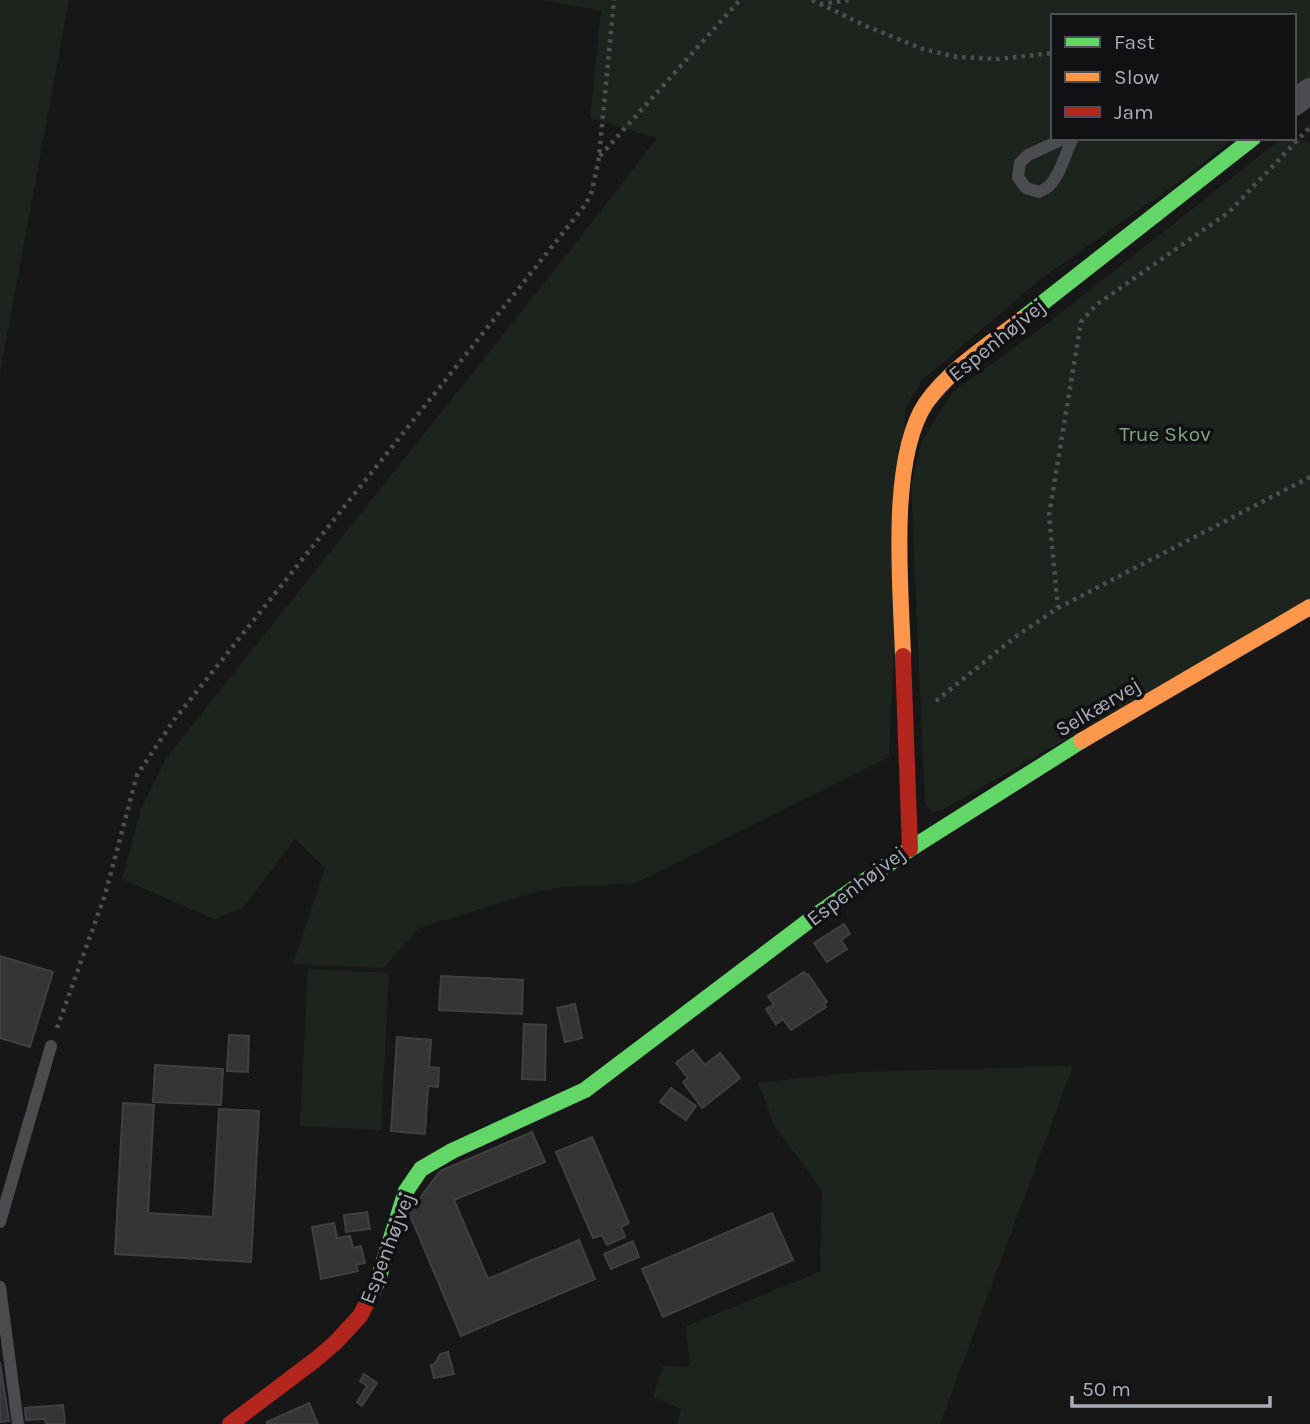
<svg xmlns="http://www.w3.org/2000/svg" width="1310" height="1424" font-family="Karla,sans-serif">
	<rect width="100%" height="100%" fill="#171717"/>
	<path fill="#1d241e" d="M0,0H69L0,373Z
		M542,0H1310V82L1294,88V16H1053V138H1234L1186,177L1042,278L922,380L905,409L889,757L636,883L564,887L536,892L419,928L384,968L293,964L325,868L295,839L243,908L214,919L122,879L141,809L167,757L572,248L657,138L590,118L601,11Z
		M1294,137L1310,143V600L942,810L931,812L925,802L911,487L921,442L953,392L1048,323L1282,138H1294Z
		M308,969L389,973L381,1130L300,1126Z
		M1073,1066L940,1424H677L681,1409L653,1397L663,1366L690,1367L686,1326L820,1272L822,1190L775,1127L758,1083L859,1072Z"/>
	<path fill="#353536" stroke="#3f4043" stroke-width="2" d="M844,924L850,934L841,940L847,949L827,962L814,943Z
		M0,956L53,972L30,1047L0,1038Z
		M804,972L806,975L808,974L827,1002L824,1004L826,1007L791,1030L783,1019L776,1024L766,1009L774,1005L768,996Z
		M441,976L523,980L522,1014L439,1010Z
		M575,1004L582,1038L565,1042L557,1008Z
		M524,1024L546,1025L545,1080L522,1079Z
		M229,1035L249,1036L248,1072L227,1071Z
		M397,1037L431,1040L429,1067L439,1068L438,1087L428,1086L425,1134L391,1131Z
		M693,1050L705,1065L720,1053L740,1078L702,1108L683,1082L688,1078L676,1063Z
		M155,1065L223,1069L221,1105L153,1102Z
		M671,1088L696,1106L686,1120L660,1102Z
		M123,1103L154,1105L148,1213L213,1217L219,1109L259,1111L251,1262L115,1254Z
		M532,1132L545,1162L454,1200L488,1279L579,1240L595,1279L461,1336L409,1213L440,1171Z
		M592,1137L629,1223L621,1227L625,1237L607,1245L602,1235L593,1238L556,1152Z
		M367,1212L370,1229L346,1232L344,1215Z
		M772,1213L793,1260L663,1317L642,1269Z
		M334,1223L337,1238L350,1236L353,1248L361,1246L365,1263L356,1265L358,1271L321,1279L312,1227Z
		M633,1241L639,1257L611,1269L604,1254Z
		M448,1352L454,1374L434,1378L431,1365L435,1364L440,1354Z
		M0,1362L9,1421L0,1422Z
		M364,1374L377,1383L362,1406L357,1402L367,1386L360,1381Z
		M309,1403L318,1424H267V1422Z
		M63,1405L65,1424H46L45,1419L26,1420L25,1408Z"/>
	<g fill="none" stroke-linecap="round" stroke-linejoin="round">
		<path stroke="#4d4e52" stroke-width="4.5" stroke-dasharray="3.5 5" stroke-linecap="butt" d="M812,0L866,26L923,49L957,57L999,59L1053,53
			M820,4L850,0
			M600,156L740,0
			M1058,608L1310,477
			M936,701L1015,637L1058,608L1049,515L1081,322L1096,305L1229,212L1310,127
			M57,1028L105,895L137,775L174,720L586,204L592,191L599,157L614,0"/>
		<path stroke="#4b4c50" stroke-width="12" d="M1065,138L1028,155L1020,163L1018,177L1026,188L1039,192C1041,191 1048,187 1049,186C1061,174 1065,153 1073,138
			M0,1222L51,1046
			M0,1287L18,1424"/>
		<path stroke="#4b4c50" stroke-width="26" d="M1294,103L1310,91"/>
		<path stroke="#63d668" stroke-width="16" d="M1022,319L1253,138
			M373,1291L377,1283L406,1191L421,1169L452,1151L585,1090L819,913L910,849L1081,741"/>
		<path stroke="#ff974d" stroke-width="16" d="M903,656C901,588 888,460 926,403C950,369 990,344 1022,319
			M1081,741L1310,607"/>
		<path stroke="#b3261e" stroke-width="16" d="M903,656L910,849
			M230,1424L315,1360L335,1343L360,1316L373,1291"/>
	</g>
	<g text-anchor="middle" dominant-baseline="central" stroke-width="7" stroke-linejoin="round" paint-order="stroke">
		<g font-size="21" fill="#a8adb8" stroke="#111113">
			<text transform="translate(997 340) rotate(-39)">Espenhøjvej</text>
			<text transform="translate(1098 707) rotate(-31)">Selkærvej</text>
			<text transform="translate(856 886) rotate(-37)">Espenhøjvej</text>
			<text transform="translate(387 1248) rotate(-69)">Espenhøjvej</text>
		</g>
		<g font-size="21" fill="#7fa381" stroke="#111113">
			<text x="1165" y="434">True Skov</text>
		</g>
	</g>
	<rect x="1051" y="14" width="245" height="126" fill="#111113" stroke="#4d4f55" stroke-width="2"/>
	<rect x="1065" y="37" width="35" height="10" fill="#63d668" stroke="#4d4f55" stroke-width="2"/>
	<text x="1114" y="49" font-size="21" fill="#a8adb8">Fast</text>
	<rect x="1065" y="72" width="35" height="10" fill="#ff974d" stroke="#4d4f55" stroke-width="2"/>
	<text x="1114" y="84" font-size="21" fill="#a8adb8">Slow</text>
	<rect x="1065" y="107" width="35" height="10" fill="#b3261e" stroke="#4d4f55" stroke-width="2"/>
	<text x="1114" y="119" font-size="21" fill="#a8adb8">Jam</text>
	<path d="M1072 1396v10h198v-10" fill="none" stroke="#a8adb8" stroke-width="3.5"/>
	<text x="1082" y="1396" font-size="21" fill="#a8adb8" stroke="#111113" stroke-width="5" paint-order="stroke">50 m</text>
</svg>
